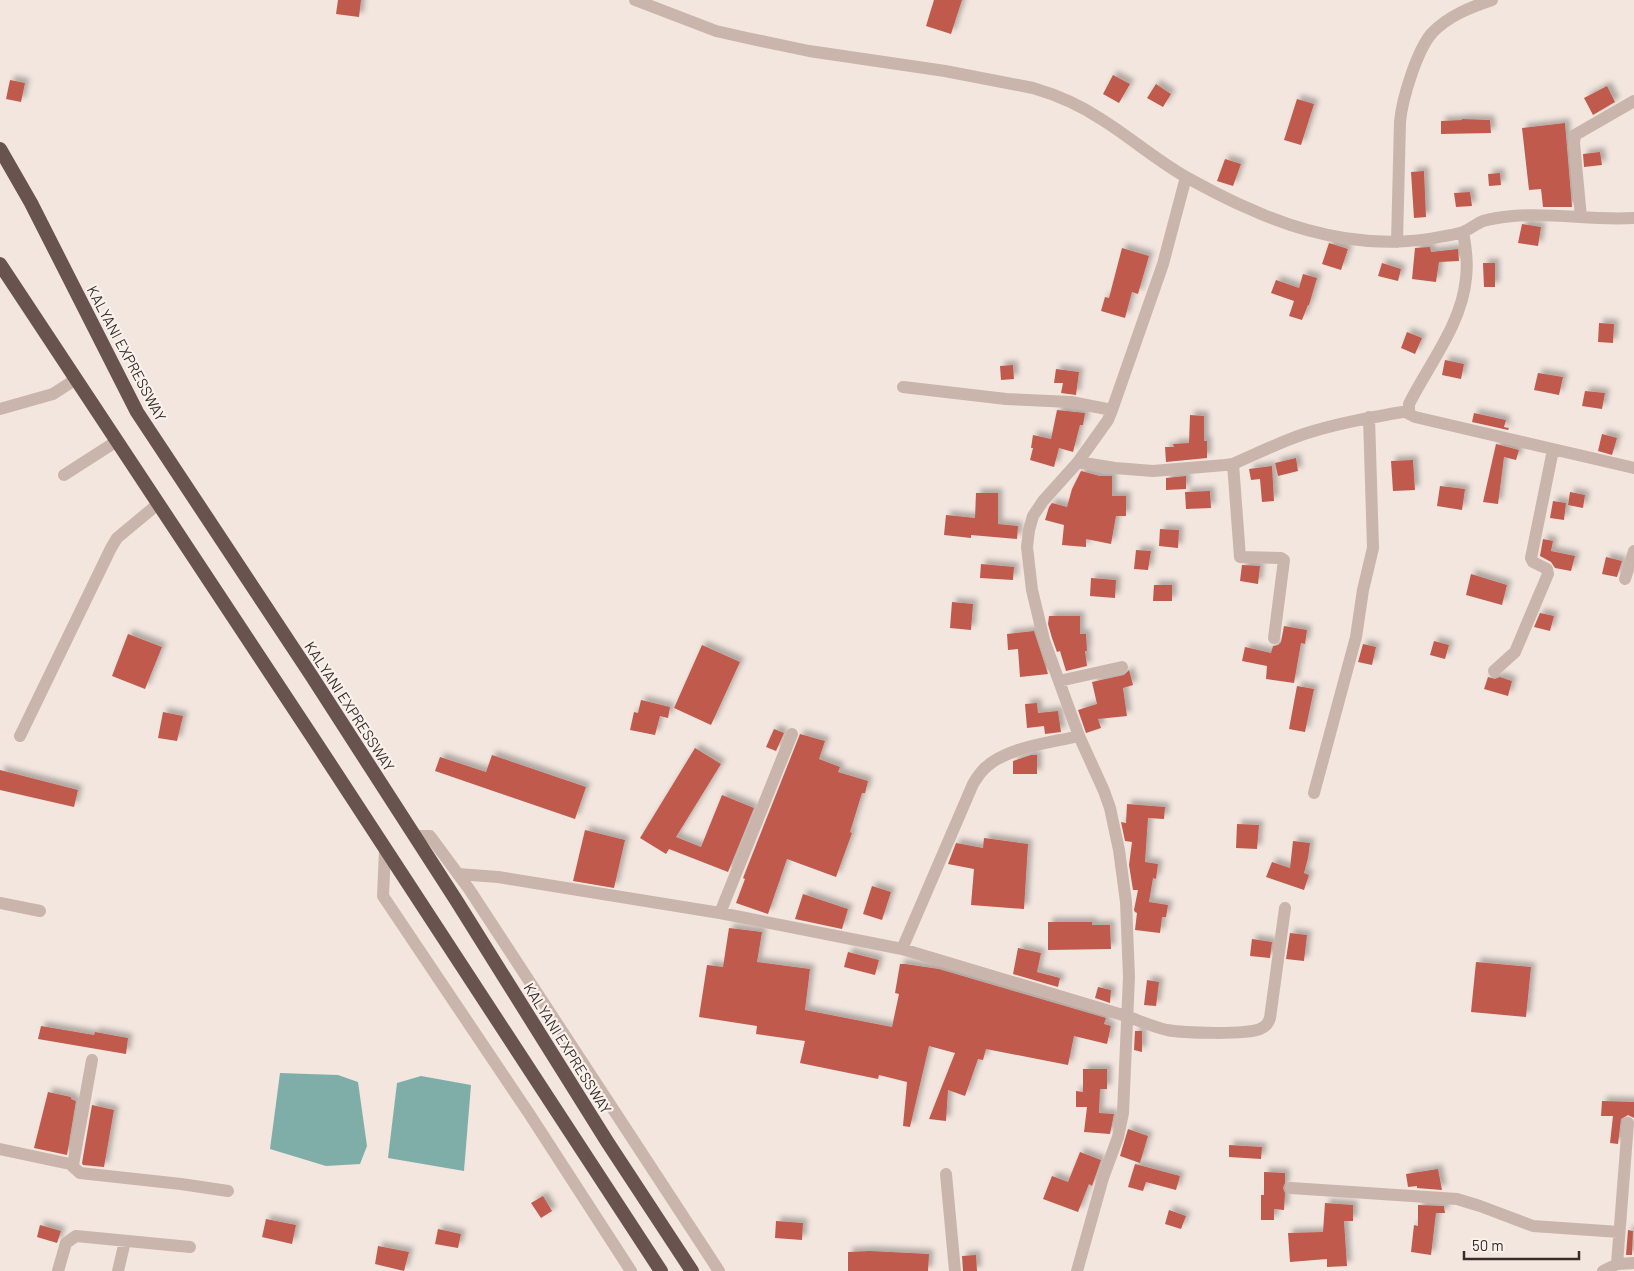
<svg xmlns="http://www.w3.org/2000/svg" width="1634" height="1271" font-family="Barlow,sans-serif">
	<defs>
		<filter id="shadow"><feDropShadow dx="4.5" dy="-4.5" stdDeviation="2.5" flood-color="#0004"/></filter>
	</defs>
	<rect width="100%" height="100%" fill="#f2e6df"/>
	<path fill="#7faea9" d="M280,1073L338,1075L358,1082L367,1146L360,1164L326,1166L270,1149Z
		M421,1076L471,1085L464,1171L388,1158L397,1083Z"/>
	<path fill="#c05a4e" filter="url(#shadow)" d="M338,0H361L359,17L336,14Z
		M934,0H962L951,34L926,26Z
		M1113,75L1130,84L1119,103L1103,94Z
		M10,80L25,83L21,102L6,99Z
		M1156,84L1171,94L1163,107L1147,98Z
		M1607,86L1615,102L1593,115L1584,98Z
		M1297,99L1314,104L1301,145L1284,140Z
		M1462,119L1490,120L1491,133L1441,134V121L1462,120Z
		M1565,123L1572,207H1543L1541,189L1529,190L1522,128Z
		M1600,152L1602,165L1584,167L1583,154Z
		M1225,159L1241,164L1233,186L1217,181Z
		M1424,171L1426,217L1414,218L1411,172Z
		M1500,173L1501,185L1489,186L1488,174Z
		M1470,192L1472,206L1456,207L1454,193Z
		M1522,224L1541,227L1538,246L1518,243Z
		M1329,243L1348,249L1341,270L1322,264Z
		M1430,247L1431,252L1458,249L1459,261L1439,262L1436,282L1412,279L1415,248Z
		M1122,248L1149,256L1138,294L1132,292L1125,318L1101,311L1105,297L1109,298Z
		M1382,263L1401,269L1398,281L1378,276Z
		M1483,263H1495V287H1484Z
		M1303,274L1317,278L1309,305H1308L1302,320L1289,316L1294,301L1271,293L1276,280L1299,288Z
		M1599,323L1614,324L1613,343L1598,342Z
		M1407,332L1422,338L1415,354L1401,348Z
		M1445,360L1464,364L1461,379L1442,375Z
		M1013,365L1014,379L1001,380L1000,366Z
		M1056,369L1079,372L1076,395L1061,393L1063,383H1054Z
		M1538,373L1563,377L1559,395L1534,390Z
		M1585,391L1605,393L1602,409L1582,406Z
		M1057,410L1085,413L1083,425H1080L1073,452L1059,448L1054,467L1030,460L1033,448H1031L1033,435L1051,439Z
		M1474,413L1506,420L1504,427L1509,428L1508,430L1472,422Z
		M1190,415L1204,416V441H1207V458L1166,462L1165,447H1174L1173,444L1189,443Z
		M1602,434L1617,438L1612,455L1598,451Z
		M1496,444L1519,450L1516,460L1504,457L1498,504L1483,502Z
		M1296,458L1298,471L1278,476L1275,463Z
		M1413,460L1415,490L1393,491L1391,461Z
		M1272,466L1274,501L1262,502L1260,479L1251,480L1249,469Z
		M1081,471L1100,476H1112V496H1126V516H1116L1111,544L1086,539V547L1062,545L1064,525L1045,520L1049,507L1052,503L1067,507L1072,489Z
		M1186,476V489L1166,490V478Z
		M1440,486L1465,489L1462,510L1437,506Z
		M1210,491L1211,508L1186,509L1185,492Z
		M1570,492L1585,495L1583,508L1568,505Z
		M976,493H998V524L1018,526L1017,539L971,535V538L944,535L946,515L975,518Z
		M1553,501L1566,503L1564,520L1550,518Z
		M1160,529L1179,530L1178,548L1159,546Z
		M1543,539L1553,541L1551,551L1575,556L1571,571L1555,568L1551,562L1540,556Z
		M1136,550L1151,551L1148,570L1134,569Z
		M1606,557L1622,561L1617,577L1602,574Z
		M981,564L1014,567L1013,580L980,578Z
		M1242,565L1260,566L1258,584L1240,581Z
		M1471,574L1507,585L1502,605L1466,595Z
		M1091,578L1116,580L1115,598L1090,596Z
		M1154,585H1172V601H1153Z
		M952,602L973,604L971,630L950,628Z
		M1540,613L1554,616L1550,631L1534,627Z
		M1049,616H1080V634H1086L1087,651H1085L1087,666L1066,671L1060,651L1057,652L1052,638L1048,624Z
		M1284,626L1307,630L1305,644L1301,643L1294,683L1266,679L1267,666L1242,661L1245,647L1271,653L1273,646L1278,645L1281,642Z
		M1034,631L1048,674L1020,677L1018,649L1008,650L1007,634Z
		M128,634L162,647L145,689L112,676Z
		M1434,641L1449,645L1445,659L1430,655Z
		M1363,644L1376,647L1372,665L1358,662Z
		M702,645L740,662L711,725L674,708Z
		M1129,670L1133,685L1123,688L1127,716L1098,719L1101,728L1086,733L1078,710L1097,704L1092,682L1124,675Z
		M1488,677L1495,679L1500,677L1512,681L1508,696L1484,689Z
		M1297,686L1314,689L1305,732L1289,729Z
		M641,700L670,707L668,718L660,716L655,735L630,730L634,712L638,713Z
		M1037,703L1038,713L1058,711L1061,732L1045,734L1044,726L1027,728L1025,704Z
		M163,712L183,716L177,741L158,738Z
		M774,729L784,733L776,751L766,747Z
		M800,734L825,741L819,759L840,767L838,772L868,781L865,793H862L850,832L852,833L836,877L787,859L768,914L736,903L745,879L743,878Z
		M695,748L721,764L676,837L701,847L722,795L754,808L728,872L669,849L666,854L640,838Z
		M492,755L586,787L575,819L435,771L440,757L486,772Z
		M1031,755H1037V774H1013V761Z
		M0,770L78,790L74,807L0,790Z
		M1127,804L1165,807L1164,819L1148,818L1145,862L1158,864L1156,879L1153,878L1149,902L1168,905L1166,917H1162L1160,933L1135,930L1137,913L1135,912L1134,910L1138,890H1133L1129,865L1132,842L1125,841L1121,822L1126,823Z
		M1237,824L1259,825L1257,849L1236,848Z
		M585,830L625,840L614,888L573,881Z
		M984,838L1028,844L1024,909L971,905L974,869L948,864L956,843L983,848Z
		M1293,841L1310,843L1308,858L1304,873L1309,875L1304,890L1266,877L1272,862L1290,868Z
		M872,886L891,892L882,920L863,914Z
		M803,894L848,909L842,929L795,919Z
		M1048,922H1092V925H1110L1111,949L1048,950Z
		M729,928L762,932L757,962L810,969L805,1010L892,1027L899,994L895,993L900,964H905L939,969L1106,1018L1104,1024L1111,1026L1107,1044L1074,1036L1068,1065L986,1049L983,1060L978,1059L965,1096L948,1090L946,1121L929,1119L955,1053L929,1046L910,1127L903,1126L907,1082L879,1075L878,1079L800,1063L805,1041L756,1034L757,1026L699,1017L707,965L723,967Z
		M1290,933L1307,935L1304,961L1286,959Z
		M1252,939L1272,942L1270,958L1250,956Z
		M1018,948L1041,953L1037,972L1060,978L1058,987L1013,974Z
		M848,952L879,960L875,975L844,967Z
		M1476,962L1531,967L1526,1017L1471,1012Z
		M1147,980L1159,982L1156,1006L1144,1005Z
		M1098,987L1111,990L1110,1003L1095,998Z
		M41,1026L94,1035L95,1032L128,1038L126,1054L38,1039Z
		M1135,1031H1142V1052L1134,1050Z
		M1083,1069H1107V1089H1100L1099,1113L1114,1114L1110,1134L1084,1132L1087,1107H1076V1091L1083,1092Z
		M48,1092L71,1097V1099L76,1101L67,1155L34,1148Z
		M1602,1101L1634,1102V1118L1628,1115L1621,1119L1618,1144L1610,1143L1613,1116H1601Z
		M92,1105L114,1110L104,1167L83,1165L82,1163Z
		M1128,1129L1148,1136L1140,1163L1120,1156Z
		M1229,1145L1262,1147L1261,1159L1229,1157Z
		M1080,1152L1101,1160L1092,1186L1089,1184L1078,1212L1043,1199L1052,1176L1068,1182Z
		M1135,1164L1180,1176L1176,1190L1146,1182L1143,1191L1128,1187Z
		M1438,1169L1442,1190L1417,1188V1186L1408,1187L1406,1174Z
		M1264,1172L1285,1173V1183L1283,1188L1285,1193L1284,1210L1274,1209V1220H1261V1195H1264Z
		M543,1196L552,1211L541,1218L531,1203Z
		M1325,1203L1353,1205V1221H1344L1347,1266L1327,1267V1259L1290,1262L1288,1233L1323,1232Z
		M1418,1205L1444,1206L1445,1213H1436L1431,1255L1411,1252L1414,1225L1418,1226Z
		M1169,1210L1186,1216L1181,1229L1165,1224Z
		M266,1219L296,1225L292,1244L262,1237Z
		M776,1221L803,1223L802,1240L775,1238Z
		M40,1225L61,1231L57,1243L37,1237Z
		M438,1229L461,1234L458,1248L435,1244Z
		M1628,1230L1633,1231L1632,1255H1626Z
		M378,1246L409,1252L404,1271L375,1264Z
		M870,1251L929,1254L928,1271H848V1252Z
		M976,1255L977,1271H963L962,1256Z"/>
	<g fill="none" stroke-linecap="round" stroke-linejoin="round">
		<path stroke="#c9b5ab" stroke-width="12" d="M635,0L716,31L747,38L809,51L945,71L1033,88C1057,95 1080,105 1101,119C1130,137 1156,160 1186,177C1206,188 1228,200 1250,209C1311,237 1379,250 1445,236C1451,235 1458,234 1463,232C1470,229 1476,224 1483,221C1493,218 1503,217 1513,216C1553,212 1594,221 1634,218
			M1581,217L1574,143L1575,135L1634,101
			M1463,232C1466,247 1468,262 1466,278C1462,324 1429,364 1409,404V414L1415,417L1634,468
			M1397,242L1400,122C1402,99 1417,50 1432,33C1448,16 1471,7 1492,0
			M903,387L1006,399L1071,402L1112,410
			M0,409L53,394L76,379
			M1078,462L1115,468L1153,471L1225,465L1233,464C1256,454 1280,442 1304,434C1338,423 1373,417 1408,411
			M1233,464L1240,557L1281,558L1284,560L1274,638
			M64,475L117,441
			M1625,579L1634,551
			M1494,671L1515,652L1548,574L1547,569L1533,562L1531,558L1553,450
			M1059,681L1122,667
			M20,736L111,548L117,538L158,504
			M1314,793L1356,637L1363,590L1373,548L1369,417
			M458,874L498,877L720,913L902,949L1126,1016C1140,1021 1153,1027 1167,1030C1184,1033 1245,1035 1260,1029C1266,1026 1268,1024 1270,1018L1285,908
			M0,903L40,911
			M720,913L792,734
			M902,949L973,784C976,779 980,773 984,769C1006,747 1050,743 1079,736
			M0,1149L70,1164L80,1173L181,1184L228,1191
			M73,1165L92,1060
			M946,1174L955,1271
			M1291,1188L1457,1199L1480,1206L1533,1226L1619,1232
			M1617,1264L1628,1123
			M58,1271L66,1243L76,1236L190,1247
			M118,1271L125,1241
			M1077,1271L1103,1178L1118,1137L1123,1113L1129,977L1126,902L1119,850L1110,808L1104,791L1079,736L1044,640L1032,590L1027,547L1029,530L1033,516L1043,501L1078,462L1108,420L1112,410L1163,264L1186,177
			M1603,1271L1617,1264L1634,1263"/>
		<path stroke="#c9b5ab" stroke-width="12" d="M415,836H430L469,889L719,1271
			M385,851L383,896L530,1115L631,1271"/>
		<path stroke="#68534e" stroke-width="14" d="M0,149L31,203L137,412L311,675L456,900L608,1143L692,1271
			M0,264L315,741L661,1271"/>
	</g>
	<g text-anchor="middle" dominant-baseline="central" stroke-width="4.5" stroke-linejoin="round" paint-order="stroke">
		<g font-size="15" fill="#372c2a" stroke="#f9f1eb">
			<text transform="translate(127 353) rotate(62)">KALYANI EXPRESSWAY</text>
			<text transform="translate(350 706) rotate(57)">KALYANI EXPRESSWAY</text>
			<text transform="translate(568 1048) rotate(58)">KALYANI EXPRESSWAY</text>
		</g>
	</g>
	<path d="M1464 1251v8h115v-8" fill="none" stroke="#372c2a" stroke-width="2.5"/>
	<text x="1472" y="1251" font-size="15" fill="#372c2a" stroke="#f9f1eb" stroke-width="4" paint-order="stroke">50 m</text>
</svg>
